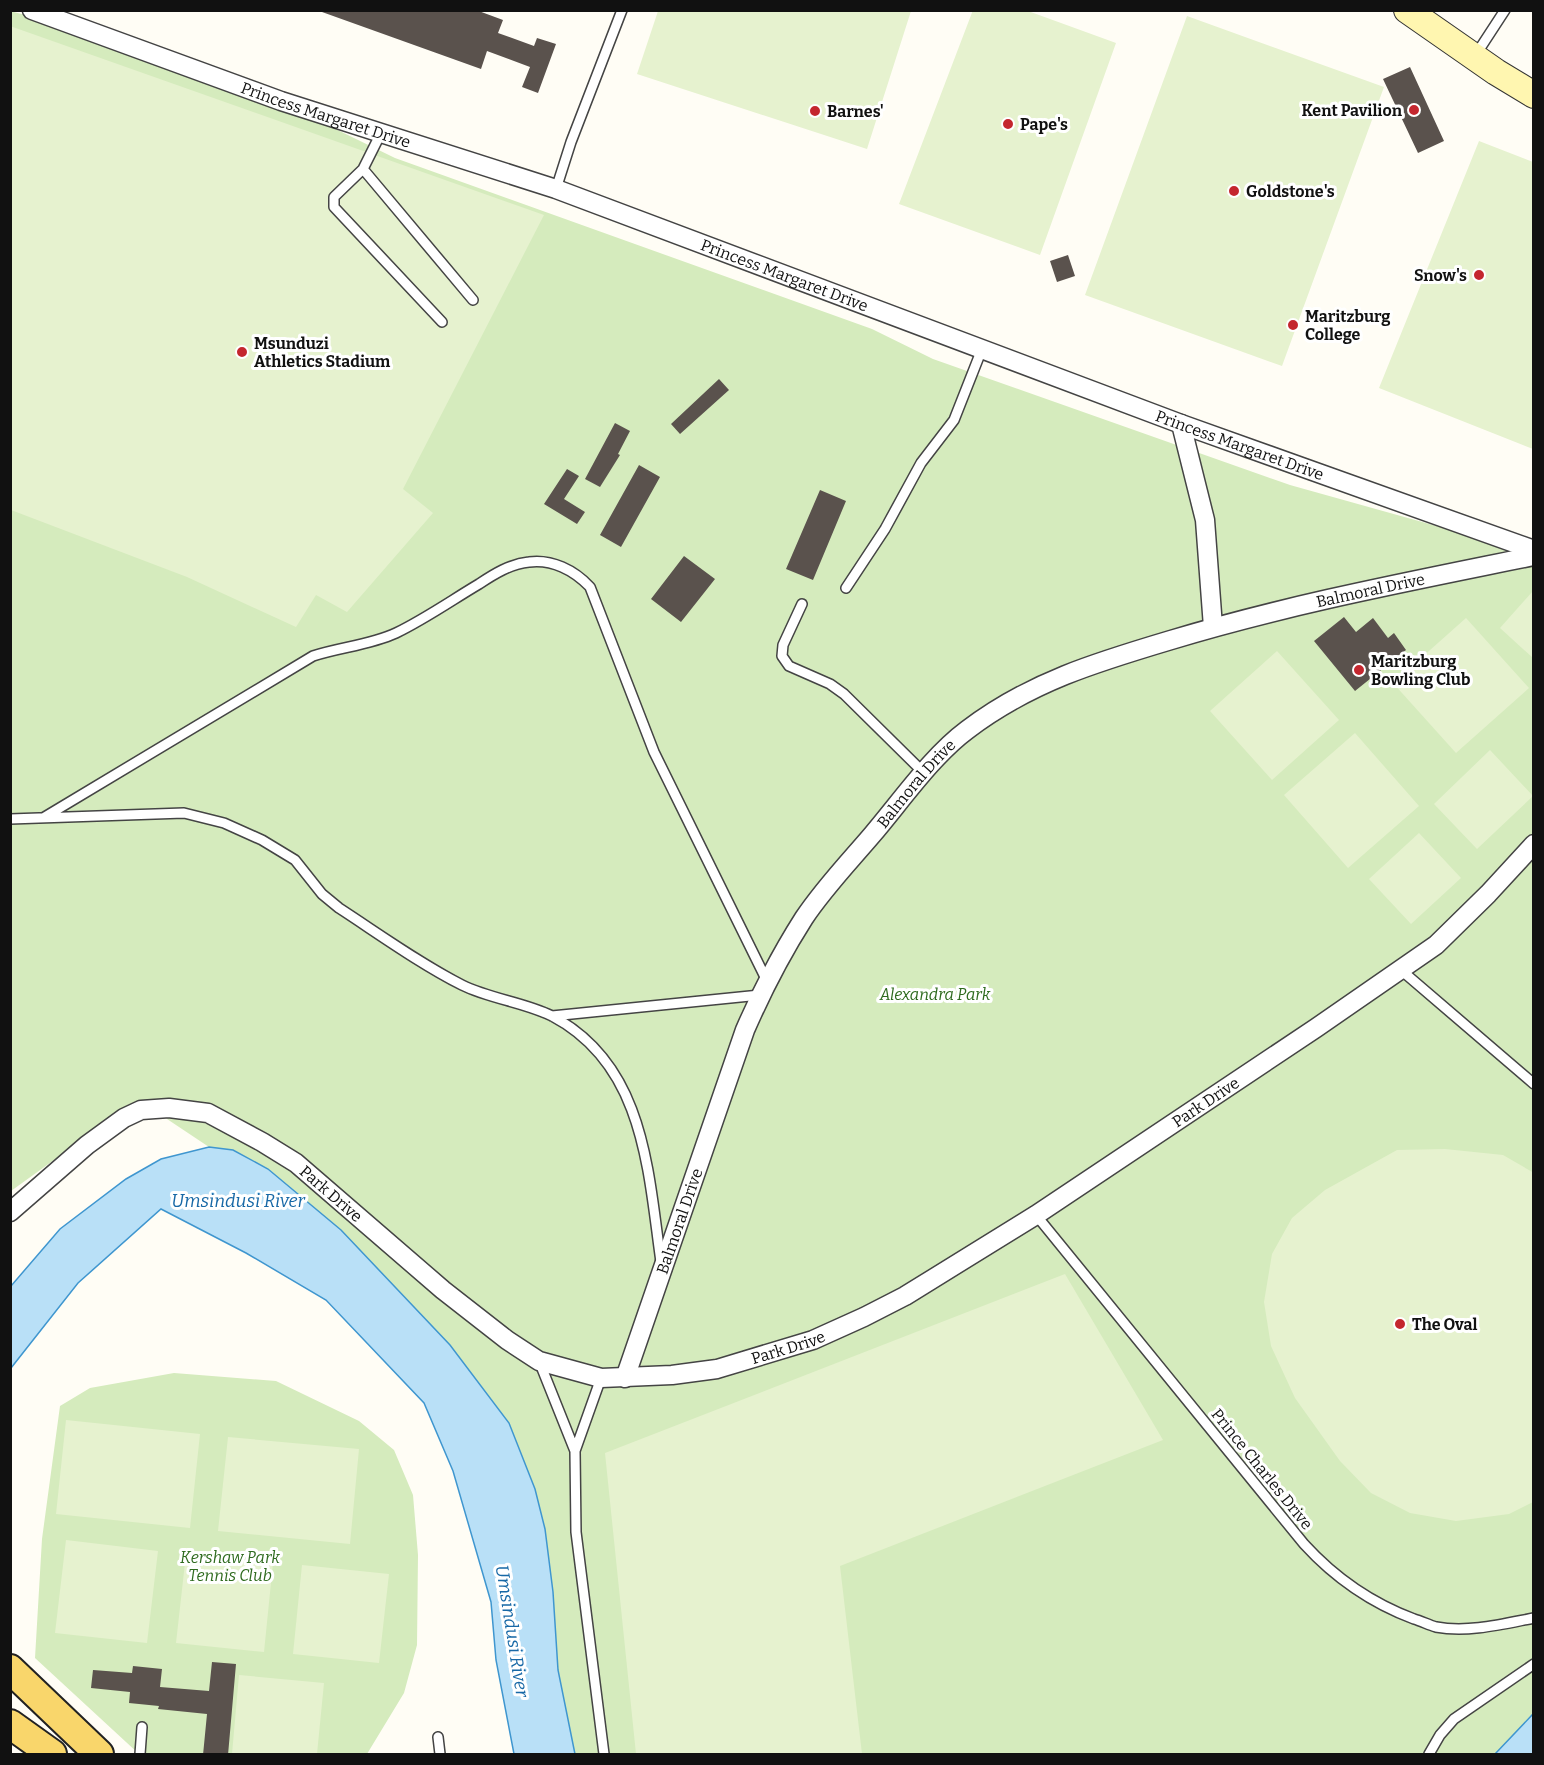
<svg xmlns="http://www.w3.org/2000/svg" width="1544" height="1765" font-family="Bitter,serif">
	<rect width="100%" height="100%" fill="#fffdf5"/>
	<path fill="#d5ebbd" d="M10,11L192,59L395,158L872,329L933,359L1290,485L1533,553L1534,1714L1495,1754H575L558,1670L553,1592L545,1529L535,1489L509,1423L450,1345L341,1230L268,1169L233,1150L209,1147L143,1103H133L11,1191Z
		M174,1373L276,1381L359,1421L394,1450L413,1495L418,1555L417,1645L404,1693L367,1754H139L35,1658L42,1539L60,1406L90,1388Z"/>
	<path fill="#e6f2cf" d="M973,10L1028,11L1116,43L1040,255L899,204Z
		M658,11V10L911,11L867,149L637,74Z
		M1187,16L1384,87L1282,366L1085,295Z
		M10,26L544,215L403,489L433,513L347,612L316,595L296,627L187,577L11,510Z
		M1479,141L1533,162V449L1379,388Z
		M1533,591V658L1500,628Z
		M1466,618L1529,688L1456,753L1393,683Z
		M1277,651L1339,720L1272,780L1210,711Z
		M1355,733L1419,806L1348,868L1284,795Z
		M1490,750L1533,796L1477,849L1434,804Z
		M1419,833L1461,878L1411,924L1369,879Z
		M1445,1149L1503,1155L1534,1173L1533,1502L1509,1514L1456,1521L1410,1513L1371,1493L1340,1461L1295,1398L1271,1346L1264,1302L1272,1254L1292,1218L1325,1190L1397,1150Z
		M1065,1274L1163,1440L840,1566L862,1754H636L605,1453Z
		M66,1420L200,1434L190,1528L56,1514Z
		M228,1437L359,1449L350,1544L218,1531Z
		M66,1540L158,1551L147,1643L55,1633Z
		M186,1554L273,1563L264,1652L176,1643Z
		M302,1565L389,1574L379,1663L293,1654Z
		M239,1675L324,1683L317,1754H232Z"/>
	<path fill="#b9e0f7" stroke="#3f96cf" stroke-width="1.5" d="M209,1147L233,1150L268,1169L341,1230L450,1345L509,1423L535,1489L545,1529L553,1592L558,1670L575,1754H514L496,1660L491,1602L453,1471L424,1403L326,1300L246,1253L161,1209L78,1283L11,1368V1286L60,1229L126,1179L161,1159Z
		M1533,1714V1754H1495Z"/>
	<path fill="#5a524d" d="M323,10H476L503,20L498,33L534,46L537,38L556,44L538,93L522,87L530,67L487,51L481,69L322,12Z
		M1410,67L1444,141L1418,153L1383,79Z
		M1068,255L1075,276L1057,282L1050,261Z
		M719,379L729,390L680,434L671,424Z
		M615,423L630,431L618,454L620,455L600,487L585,479Z
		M639,465L660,477L621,547L600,535Z
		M567,469L579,476L564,499L585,512L577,524L544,504Z
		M820,490L846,501L813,580L786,569Z
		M684,556L715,579L681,622L651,599Z
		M1344,617L1356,632L1373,618L1388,638L1394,633L1406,650L1355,691L1314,641Z
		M212,1662L236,1664L228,1755H203L207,1714L158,1709L159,1706L129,1703L130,1692L91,1688L93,1670L132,1673L133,1666L162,1669L160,1687L209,1691Z"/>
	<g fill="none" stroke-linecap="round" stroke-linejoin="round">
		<defs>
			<path id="lane" d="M1475,56L1505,10
				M381,133L363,169L334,197V207L442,322
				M363,169L473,300
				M556,189L571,142L622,10
				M846,588L885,529L921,463L954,420L982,349
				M802,604L783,645L782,656L789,666L830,684L844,694L924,773
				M43,818L313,656C341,647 370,645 396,633C425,619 452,600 479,584C494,574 510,564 529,562C552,559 574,570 590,587L654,752L767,981
				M10,819L184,813L224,823L262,840L295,860L322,894L339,908C379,934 419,963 462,985C490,999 524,1002 552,1016C645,1065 648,1171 661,1262
				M1401,970L1534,1084
				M552,1016L760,995
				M1036,1215L1304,1544C1335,1578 1371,1603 1414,1619C1421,1621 1429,1625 1436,1627C1468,1633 1503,1624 1534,1618
				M539,1361L575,1451
				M601,1378L575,1451L576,1532L604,1754
				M438,1737L440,1754
				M140,1754L142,1727
				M1429,1754L1440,1735L1454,1719L1534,1664"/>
			<g id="street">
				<path id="s1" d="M32,10L281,101L556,189L1181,424L1534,550"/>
				<path d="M1181,424L1205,520L1213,627"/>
				<path id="s2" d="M10,1212L87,1145L124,1118L141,1110L169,1108L208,1113L262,1142L296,1163L443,1290L507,1340L539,1361L601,1378L672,1375L717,1369L813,1340L864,1317L905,1296L1036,1215L1316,1028L1436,945L1488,894L1534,844"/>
				<path id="s3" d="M625,1378L745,1030C762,991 781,954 804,918C824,888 849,862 872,835C901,801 932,756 967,730C1030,682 1097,662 1171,640C1290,604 1412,581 1534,556"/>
			</g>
			<path id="secondary" d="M1407,10L1496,72L1534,95"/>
			<path id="primary" d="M10,1669L99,1754
				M10,1724L52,1754"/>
		</defs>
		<use href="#lane" stroke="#444" stroke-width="12"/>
		<use href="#street" stroke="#444" stroke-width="21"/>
		<use href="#secondary" stroke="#333" stroke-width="28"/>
		<use href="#primary" stroke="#222" stroke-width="32"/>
		<use href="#lane" stroke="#fff" stroke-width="9"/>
		<use href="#street" stroke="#fff" stroke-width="18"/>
		<use href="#secondary" stroke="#fff6b0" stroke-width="26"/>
		<use href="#primary" stroke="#f9d66b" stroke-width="28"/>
	</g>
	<g fill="#c4262e" stroke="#fff" stroke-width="2">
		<circle cx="1414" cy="110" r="6"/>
		<circle cx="815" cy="111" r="6"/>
		<circle cx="1008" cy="124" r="6"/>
		<circle cx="1234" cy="191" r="6"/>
		<circle cx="1479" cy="275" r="6"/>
		<circle cx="1293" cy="325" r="6"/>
		<circle cx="242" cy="352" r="6"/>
		<circle cx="1359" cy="670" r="6"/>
		<circle cx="1400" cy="1324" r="6"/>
	</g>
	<g text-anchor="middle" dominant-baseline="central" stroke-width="6" stroke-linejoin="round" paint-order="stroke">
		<g font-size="16" font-weight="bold" fill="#111" stroke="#fff" text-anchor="start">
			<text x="1402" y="110" text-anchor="end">Kent Pavilion</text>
			<text x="827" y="111">Barnes'</text>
			<text x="1020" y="124">Pape's</text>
			<text x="1246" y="191">Goldstone's</text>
			<text x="1467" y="275" text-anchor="end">Snow's</text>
			<text x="1305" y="316">Maritzburg<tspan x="1305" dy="18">College</tspan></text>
			<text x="254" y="343">Msunduzi<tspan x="254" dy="18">Athletics Stadium</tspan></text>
			<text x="1371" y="661">Maritzburg<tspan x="1371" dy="18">Bowling Club</tspan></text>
			<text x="1412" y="1324">The Oval</text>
		</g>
		<g font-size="16" fill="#111" stroke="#fff">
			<text stroke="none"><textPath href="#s1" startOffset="312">Princess Margaret Drive</textPath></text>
			<text stroke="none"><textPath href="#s1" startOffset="798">Princess Margaret Drive</textPath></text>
			<text stroke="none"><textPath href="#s1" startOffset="1284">Princess Margaret Drive</textPath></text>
			<text stroke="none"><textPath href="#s3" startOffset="1174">Balmoral Drive</textPath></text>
			<text stroke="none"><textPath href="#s3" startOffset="670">Balmoral Drive</textPath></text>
			<text stroke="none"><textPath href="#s2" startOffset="1390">Park Drive</textPath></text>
			<text stroke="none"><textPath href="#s2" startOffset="382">Park Drive</textPath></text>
			<text stroke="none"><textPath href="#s3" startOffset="166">Balmoral Drive</textPath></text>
			<text stroke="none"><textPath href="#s2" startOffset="904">Park Drive</textPath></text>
			<text transform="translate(1262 1469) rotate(51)">Prince Charles Drive</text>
		</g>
		<g font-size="16" font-style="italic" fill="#2f6b1f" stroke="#fff">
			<text x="935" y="994">Alexandra Park</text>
			<text x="230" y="1557">Kershaw Park<tspan x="230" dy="18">Tennis Club</tspan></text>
		</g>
		<g font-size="18" font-style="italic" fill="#1768a6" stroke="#fff">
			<text x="238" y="1201">Umsindusi River</text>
			<text transform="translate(512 1631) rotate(81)">Umsindusi River</text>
		</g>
	</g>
	<rect width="1544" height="1765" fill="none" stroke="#111111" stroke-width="24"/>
</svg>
